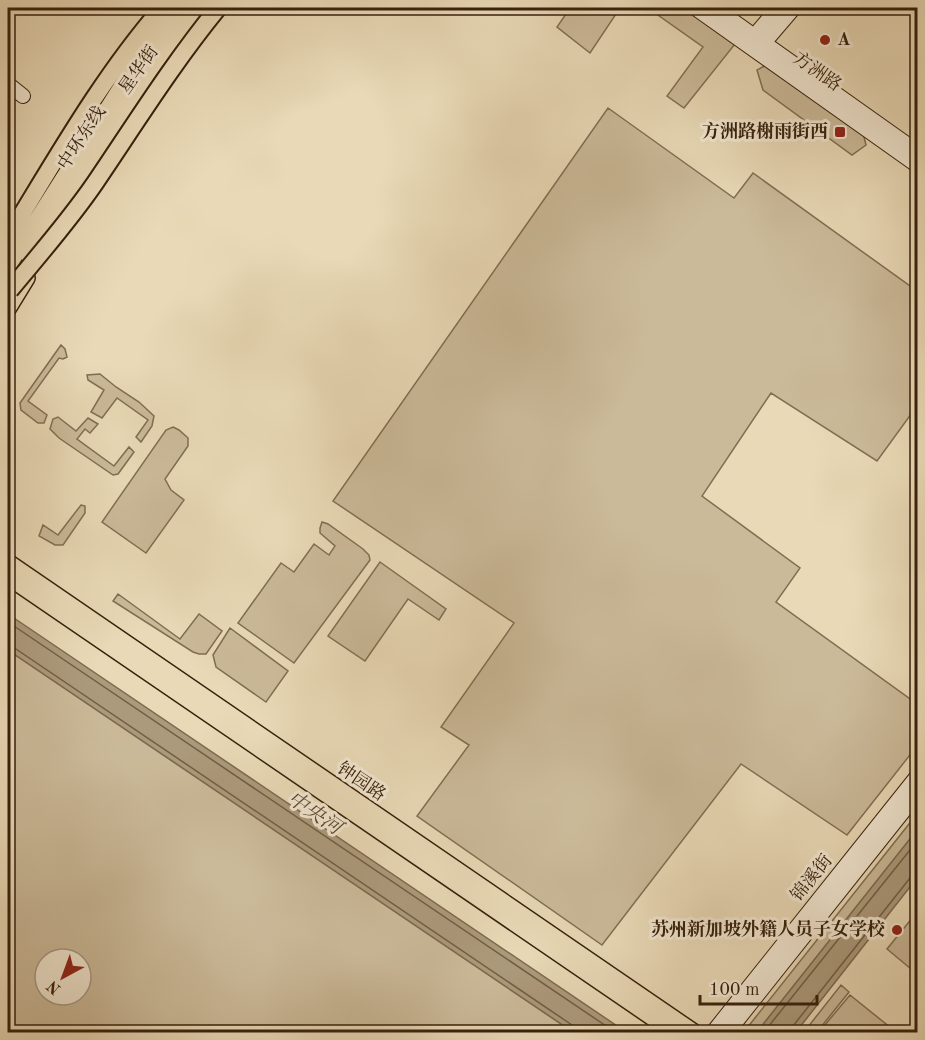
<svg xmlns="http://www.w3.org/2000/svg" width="925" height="1040" font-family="'Old Standard TT','Noto Serif SC',serif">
	<rect width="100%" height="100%" fill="#e9d9b6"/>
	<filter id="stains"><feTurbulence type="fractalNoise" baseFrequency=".00333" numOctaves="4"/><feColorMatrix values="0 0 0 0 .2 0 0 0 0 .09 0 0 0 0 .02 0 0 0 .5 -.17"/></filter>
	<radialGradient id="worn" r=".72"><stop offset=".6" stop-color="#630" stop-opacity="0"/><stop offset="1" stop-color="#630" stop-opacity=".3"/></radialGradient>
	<path fill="#cbba99" stroke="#806e52" stroke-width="1.5" fill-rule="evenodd" d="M570,8H620L590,53L557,27Z
		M648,8H685L735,44L684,108L667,96L703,47Z
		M768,64L863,133L866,145L852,155L763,90L757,70Z
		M608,108L734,198L753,173L917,291V406L877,461L771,393L702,496L800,568L776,602L917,704V746L847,835L741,764L602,945L417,816L469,745L441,727L514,623L333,501Z
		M61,345L65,349L67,357L63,359L59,358L28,401L47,415L44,423H38L21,410L20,403Z
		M100,374L116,387L139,402L154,416L152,426L141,442L136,437L148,420L117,398L102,418L91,412L104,390L88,380L87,375Z
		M58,417L76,431L88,418L98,424L90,433L85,429L77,439L114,466L129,447L134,452L118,474L113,475L59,438L50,429L53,419Z
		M173,427L179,430L188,438V446L165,479L171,490L184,500L146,553L102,522L166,430Z
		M81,505L85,506V513L63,545H55L39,536L43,525L58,535Z
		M322,522L328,524L363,549L369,555L370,560L294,663L238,623L281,563L294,572L314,544L329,555L335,546L320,533V528Z
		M380,562L446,609L439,620L408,599L365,661L328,636Z
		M118,594L180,639L199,614L222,631L206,654H199L193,652L113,601Z
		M230,628L288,671L266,702L216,667L213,655Z
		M8,650L573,1032H8ZM45,959H81V995H45Z
		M917,814V831L757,1032H748L747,1028Z
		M917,912V974L887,949Z
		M841,985L849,992L817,1032H804Z
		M850,995L896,1032H819Z"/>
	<path fill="#ac9a7c" stroke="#7d6a4f" stroke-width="1.5" d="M8,614L626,1032H573L8,650Z
		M917,830V878L796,1032H757Z"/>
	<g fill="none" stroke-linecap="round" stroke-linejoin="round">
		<path stroke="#715e44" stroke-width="1.5" d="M8,622L615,1032
			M8,645L13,647L572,1025L575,1028V1032
			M764,1032L918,840
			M792,1032L793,1026L910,878L913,875H918"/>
		<defs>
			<path id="secondary" d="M695,8L918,166
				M715,8L918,152
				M753,43L754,36L778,8
				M757,46L764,43L794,8
				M8,84L23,96
				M713,1032L918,775
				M728,1032L918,793"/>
			<path id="primary" d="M8,309L27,278
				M8,562L694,1032
				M8,577L673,1032"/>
			<path id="highway" d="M8,237C56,159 102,77 162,8
				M30,258C83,173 135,86 196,8
				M8,266L124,83L178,8"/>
		</defs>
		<use href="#secondary" stroke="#36210c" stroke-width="16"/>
		<use href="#primary" stroke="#36210c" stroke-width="18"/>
		<use href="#highway" stroke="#36210c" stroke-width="20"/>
		<use href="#secondary" stroke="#f1e6d0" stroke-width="14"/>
		<use href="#primary" stroke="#e9d9b6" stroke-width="15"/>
		<use href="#highway" stroke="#e9d9b6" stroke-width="16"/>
		<defs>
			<path id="highway-bridge" d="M10,290C39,255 69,221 95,183C135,124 173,63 218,8"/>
		</defs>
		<use href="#highway-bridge" stroke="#36210c" stroke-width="20" stroke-linecap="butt"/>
		<use href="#highway-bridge" stroke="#e9d9b6" stroke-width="16"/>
	</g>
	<g fill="#8f2418" stroke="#f1e6d0" stroke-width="2">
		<circle cx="825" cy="40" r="6"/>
		<rect x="834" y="126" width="12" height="12" rx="3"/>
		<circle cx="897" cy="930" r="6"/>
	</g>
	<g text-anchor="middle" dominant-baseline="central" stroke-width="6" stroke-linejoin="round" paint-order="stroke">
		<g font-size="18" font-weight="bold" fill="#36210c" stroke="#f1e6d0" text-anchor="end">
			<text x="837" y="40" text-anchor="start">A</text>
			<text x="828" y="132">方洲路榭雨街西</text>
			<text x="885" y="930">苏州新加坡外籍人员子女学校</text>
		</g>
		<g font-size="18" fill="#36210c" stroke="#f1e6d0">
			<text transform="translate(139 70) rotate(-55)">星华街</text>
			<text transform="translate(817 72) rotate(35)">方洲路</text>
			<text transform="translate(82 138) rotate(-57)">中环东线</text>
			<text transform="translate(361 782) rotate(34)">钟园路</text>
			<text transform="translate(812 878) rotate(-51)">锦溪街</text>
		</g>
		<g font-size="20" font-style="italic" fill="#5f4b33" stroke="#f1e6d0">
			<text transform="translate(314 814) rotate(34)">中央河</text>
		</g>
	</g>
	<rect width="925" height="1040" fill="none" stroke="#e9d9b6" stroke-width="30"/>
	<rect x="9" y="9" width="907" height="1022" fill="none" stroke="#36210c" stroke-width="3"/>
	<rect x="15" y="15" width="895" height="1010" fill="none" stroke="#36210c" stroke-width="1.5"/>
	<g transform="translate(63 977) rotate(221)"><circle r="28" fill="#f1e6d0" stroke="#a69782" stroke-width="1.5"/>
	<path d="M0-4.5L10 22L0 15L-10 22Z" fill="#8f2418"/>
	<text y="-9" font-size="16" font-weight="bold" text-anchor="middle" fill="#36210c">N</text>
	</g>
	<path d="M700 995v9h117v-9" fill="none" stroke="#36210c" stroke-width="3"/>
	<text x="709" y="995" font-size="18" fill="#36210c" stroke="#f1e6d0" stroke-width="4.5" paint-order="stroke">100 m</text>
	<rect width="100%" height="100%" filter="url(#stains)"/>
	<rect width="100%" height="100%" fill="url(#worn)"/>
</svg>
